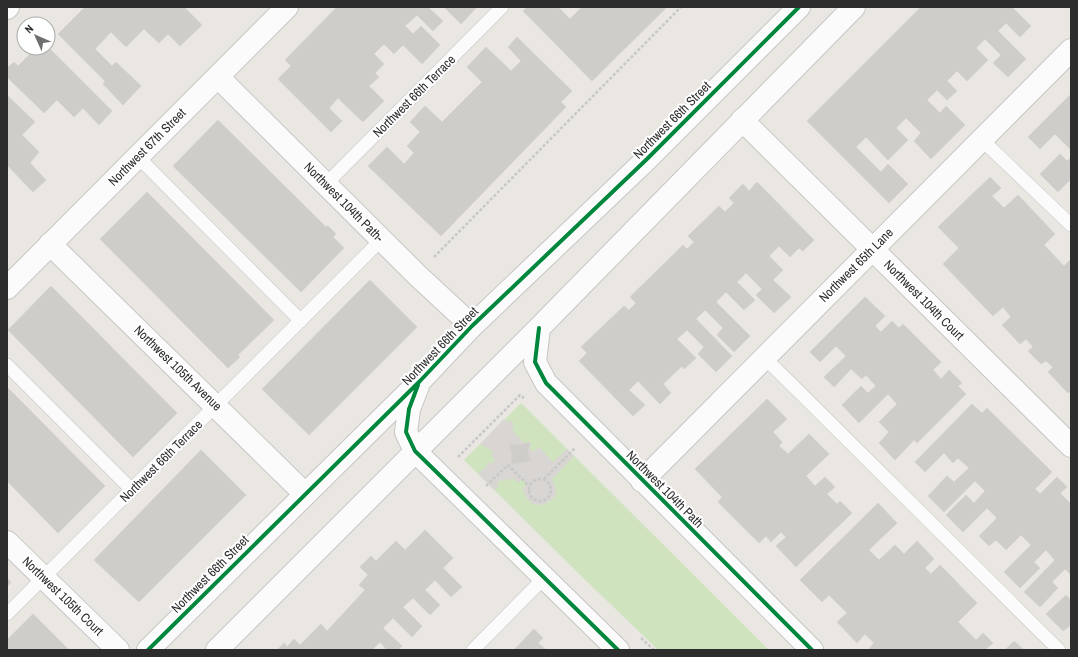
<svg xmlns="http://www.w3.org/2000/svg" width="1078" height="657" font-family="'Archivo Narrow',sans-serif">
	<rect width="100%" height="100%" fill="#eae7e3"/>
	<path fill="#cfe3bf" d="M521,403L769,650H658L575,570L464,460Z"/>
	<path fill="#d8d5d2" d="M504,419L507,422L510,420L514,424L512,426L514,429L513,431L533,452L539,447L553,462L567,449L574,456L552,479L556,489L555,496L547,503L543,505L533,504L527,498L523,491L526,483L522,479L518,483L513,478L509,481L506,478L503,481L501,480L497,484L499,486L494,490L478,473L487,467L486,466L489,462L492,464L495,460L491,454L493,451L480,444Z"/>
	<path fill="#cfcdca" stroke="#d5d2cf" d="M85,7H184L202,25L180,46L168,34L159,43L144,29L126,47L111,32L95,49L112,66L116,62L141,86L123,105L103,84L105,81L58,34Z
		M337,7H428L443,21L433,31L417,15L405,26L413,34L421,26L440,45L422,64L403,45L394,54L384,44L374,54L384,64L375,73L379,77L369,86L384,101L363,122L338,98L329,108L342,121L331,132L278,79L291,66L285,60Z
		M444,7H477L461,24Z
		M527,7H558L570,19L582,7H667L592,81L523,11Z
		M921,7H1012L1031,26L1020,37L1006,23L998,31L1026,59L1008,77L993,63L1001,55L985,39L976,48L988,60L967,81L957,71L947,81L957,91L947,100L937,90L927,100L940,113L946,106L965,125L931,159L914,141L921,133L906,118L896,128L908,140L888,160L866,137L856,147L881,172L888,164L908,184L889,203L807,121Z
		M517,37L572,91L561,102L566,107L441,236L368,166L387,147L404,164L414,153L407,146L420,132L410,122L425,106L442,122L482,82L467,67L486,47L511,71L521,61L508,47Z
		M48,47L112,111L99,125L83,108L74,117L57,100L44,113L7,77V68L14,62L18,66L36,48Z
		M1071,94V150L1055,134L1040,149L1028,137Z
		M7,95L35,122L22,135L39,152L30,163L46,180L33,192L7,165Z
		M218,120L326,227L328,226L336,234L333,237L344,248L301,292L173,166Z
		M1060,154L1067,161L1071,158V179L1058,192L1040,174Z
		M990,177L1001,188L992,196L1004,208L1018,195L1055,234L1044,245L1064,266L1071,259V391L1068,393L1048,372L1053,367L1046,361L1041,364L1028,351L1033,347L1026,339L1020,344L1002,325L1011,317L1003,307L993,316L943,264L959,248L938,227Z
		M757,182L814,240L803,251L799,248L790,257L779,246L769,256L783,270L773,280L791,297L774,313L756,295L762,289L746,273L737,282L755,300L744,310L726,292L716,302L750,336L734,352L717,335L723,328L705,310L696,319L732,356L716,372L698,354L704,347L687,330L677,339L696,358L684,369L682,366L663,384L671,393L660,404L638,381L629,390L645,405L633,416L579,361L587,353L581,347L624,306L629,310L636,303L630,297L683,245L687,249L694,242L688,236L719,206L725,212L734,203L729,198L743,184L749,191Z
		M147,192L274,320L238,355L240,357L228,368L100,239Z
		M370,280L417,327L309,435L262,389Z
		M51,286L177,413L133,457L8,330Z
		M865,297L885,316L875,326L881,332L892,321L899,328L903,324L941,362L933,370L941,379L949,370L962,383L958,386L966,394L917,443L914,440L895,460L879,443L889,432L879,422L897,404L888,394L859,423L842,405L861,386L868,393L876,386L866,375L862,379L851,369L834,387L824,377L846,356L836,346L820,362L810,352Z
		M7,387L105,486L58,533L7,481Z
		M767,399L787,419L773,432L782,442L779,446L788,454L809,434L829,454L806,476L815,486L825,477L835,487L827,494L837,504L840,501L852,513L796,567L776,546L786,537L781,532L771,542L766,536L759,543L718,502L722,497L695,469Z
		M972,404L982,413L987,408L1052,472L1035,489L1040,494L1057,477L1067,487L1060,493L1071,504V575L1065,569L1052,582L1058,588L1040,607L1024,592L1055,560L1046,550L1034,562L1040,568L1020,588L1004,572L1031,545L1021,535L1006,550L996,540L989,546L979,536L997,518L987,508L963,532L946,515L966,495L974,503L985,491L975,481L944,512L928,496L947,476L954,482L969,468L958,458L953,463L944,453L925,472L915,462Z
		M530,442L528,453L531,461L511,464L512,454L509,444L520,445Z
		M201,450L246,495L139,602L94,560Z
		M878,503L897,523L869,550L879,560L895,545L904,554L917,541L934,559L925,568L931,574L940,565L977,603L958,622L976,640L983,633L993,643L985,650H868L874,643L865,634L857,643L837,622L847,613L829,595L822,602L800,580Z
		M425,530L453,558L443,568L462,587L451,597L435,580L425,590L440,605L430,615L413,598L403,607L422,626L412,637L393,618L383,628L402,646L398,650H387L380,642L372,650H277L284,643L287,647L294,639L300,645L321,624L327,631L365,590L359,585L368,575L360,567L371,556L376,561L396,541L405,550Z
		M7,578L11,582L7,587Z
		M1066,595L1071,600V625L1063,631L1046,614Z
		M33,614L69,650H7V640Z
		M534,629L543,638L538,643L546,650H514Z
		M1014,641L1024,650H1005Z"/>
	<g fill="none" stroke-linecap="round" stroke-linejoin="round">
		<defs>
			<path id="service" d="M981,139L1071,225
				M138,157L301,321
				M326,184L502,7
				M765,358L1059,650
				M7,365L132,490
				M7,614L381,240
				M473,650L544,578"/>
			<path id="minor" d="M7,8L8,7
				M218,77L417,275L472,326
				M742,120L1071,446
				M50,244L305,494
				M7,288L287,7
				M539,328L535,362L546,383L812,650
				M418,386L409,409L406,432L415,451L618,650
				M642,481L1071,50
				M7,542L118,650
				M148,650L420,381L472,326L647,159L799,7
				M217,650L539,328L854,7"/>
		</defs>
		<use href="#service" stroke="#c6c6c5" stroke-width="14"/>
		<use href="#minor" stroke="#c6c6c5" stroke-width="24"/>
		<path stroke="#c8c8c8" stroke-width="2.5" stroke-dasharray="3 2" stroke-linecap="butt" d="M434,257L681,7
			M458,457L520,395L524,398
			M529 490a11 11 0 1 1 22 0a11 11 0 1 1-22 0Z
			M544,479L575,448
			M486,486L508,465L529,486
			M641,638L654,650"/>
		<use href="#service" stroke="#fcfbfb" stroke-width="13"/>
		<use href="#minor" stroke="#fcfbfb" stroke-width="22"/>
		<defs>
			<path id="cycleway" d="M539,328L535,362L546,383L812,650
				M418,385L409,409L406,432L415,451L618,650
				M148,650L420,381L472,326L647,159L799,7"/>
		</defs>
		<use href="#cycleway" stroke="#fff" stroke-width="6"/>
		<use href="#cycleway" stroke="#00873e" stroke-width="4"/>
	</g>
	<g text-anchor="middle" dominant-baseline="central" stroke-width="4" stroke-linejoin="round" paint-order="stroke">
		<g font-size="13" fill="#2d2d2d" stroke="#fff">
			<text transform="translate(414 96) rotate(-45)">Northwest 66th Terrace</text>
			<text transform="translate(672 120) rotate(-45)">Northwest 66th Street</text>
			<text transform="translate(147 147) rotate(-45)">Northwest 67th Street</text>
			<text transform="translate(344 202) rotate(45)">Northwest 104th Path-</text>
			<text transform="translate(856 265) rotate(-45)">Northwest 65th Lane</text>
			<text transform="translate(924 300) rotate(45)">Northwest 104th Court</text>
			<text transform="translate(440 346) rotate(-46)">Northwest 66th Street</text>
			<text transform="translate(178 368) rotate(44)">Northwest 105th Avenue</text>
			<text transform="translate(161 461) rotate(-45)">Northwest 66th Terrace</text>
			<text transform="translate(665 489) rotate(45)">Northwest 104th Path</text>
			<text transform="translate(210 574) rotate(-45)">Northwest 66th Street</text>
			<text transform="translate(63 596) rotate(44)">Northwest 105th Court</text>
		</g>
	</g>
	<rect width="1078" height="657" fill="none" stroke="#2d2d2d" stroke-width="16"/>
	<g transform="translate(36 36) rotate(315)"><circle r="19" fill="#ffffff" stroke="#ababab"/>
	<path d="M0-3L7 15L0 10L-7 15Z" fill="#6f6e6d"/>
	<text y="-6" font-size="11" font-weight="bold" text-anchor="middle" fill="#2d2d2d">N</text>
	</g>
</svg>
